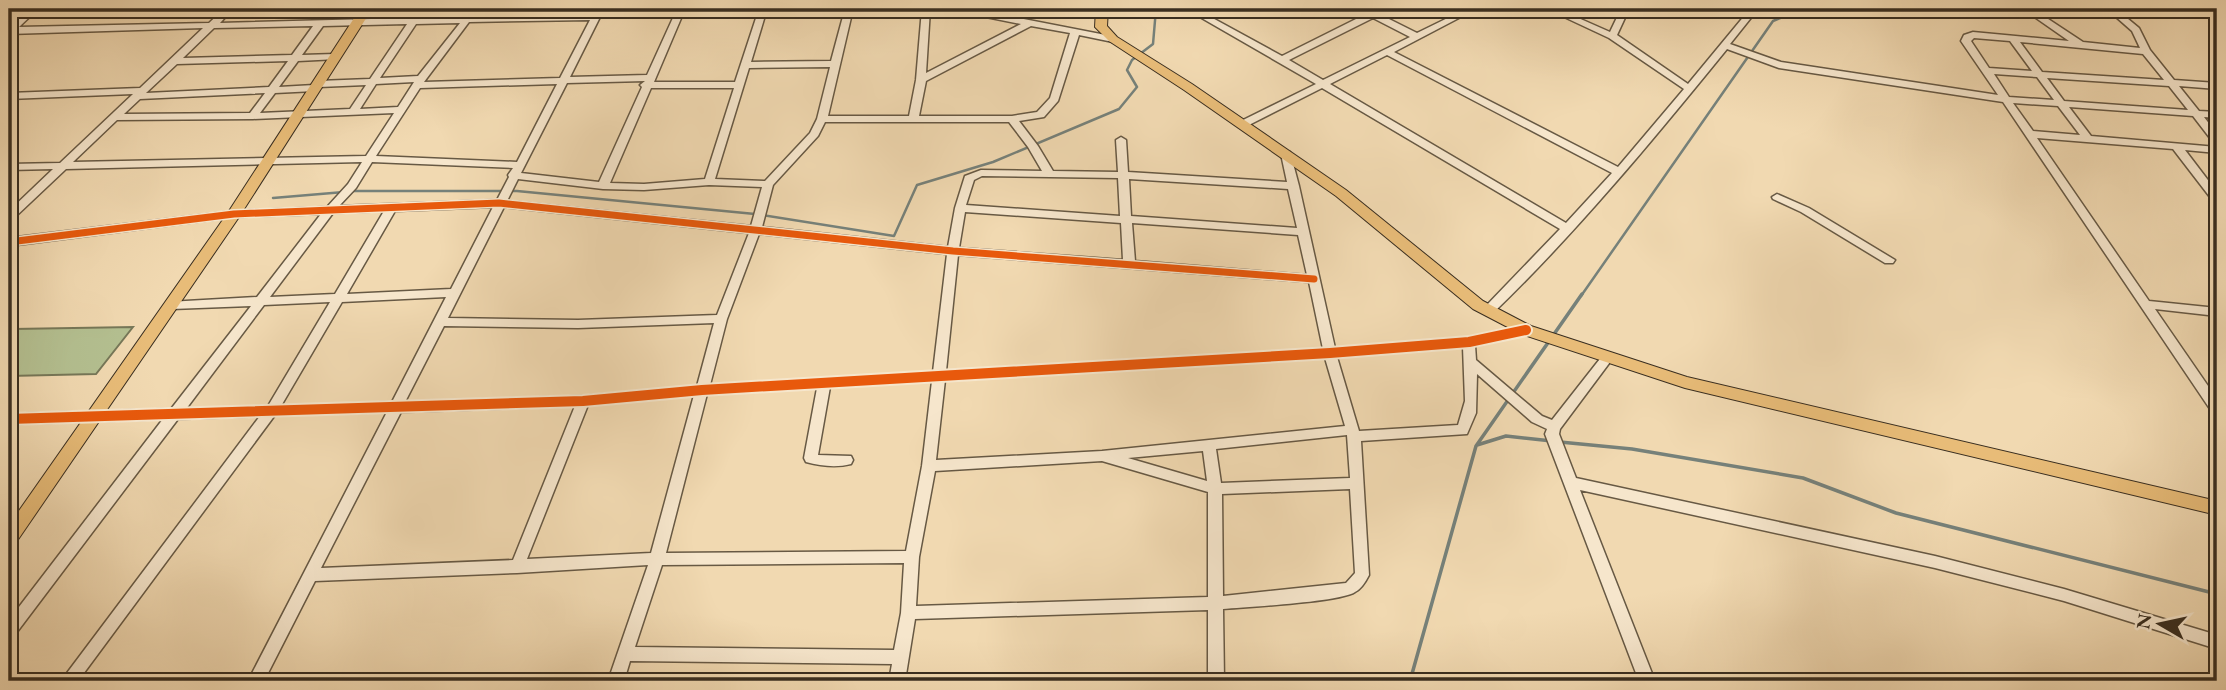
<svg xmlns="http://www.w3.org/2000/svg" width="2226" height="690" font-family="'EB Garamond',serif">
	<rect width="100%" height="100%" fill="#f1d9b1"/>
	<filter id="stains"><feTurbulence type="fractalNoise" baseFrequency=".00286" numOctaves="4"/><feColorMatrix values="0 0 0 0 .2 0 0 0 0 .09 0 0 0 0 .02 0 0 0 .5 -.17"/></filter>
	<radialGradient id="worn" r=".72"><stop offset=".6" stop-color="#630" stop-opacity="0"/><stop offset="1" stop-color="#630" stop-opacity=".3"/></radialGradient>
	<path fill="#b4c091" stroke="#767758" stroke-width="2" d="M133,327L96,374L9,376V334L13,329Z"/>
	<g fill="none" stroke-linecap="round" stroke-linejoin="round">
		<path stroke="#76817a" stroke-width="2.5" d="M351,191H517L755,214L894,236L917,185L993,162L1119,109L1137,87L1127,70L1132,60L1153,44L1156,9
			M273,198L344,192
			M1581,296L1773,21L1803,9"/>
		<path stroke="#76817a" stroke-width="3.5" d="M1560,442L1632,449L1803,478L1896,513L2217,594
			M1477,445L1506,436L1552,441
			M1410,681L1476,446L1582,294"/>
		<defs>
			<path id="minor" d="M29,9H38L19,27L209,23L224,9H233L220,23L410,18L417,9H425L419,18L464,17L471,9H479L473,17L593,14L596,9H604L570,77L647,75L677,9H685L654,82H735L759,9H767L751,62L831,61L845,9H853L828,116H909L916,80L922,9H930L926,73L1021,24L961,12L957,9H973L1116,37V41L1113,42L1079,35L1058,101L1044,117L1019,121L1038,146L1053,171L1118,172L1116,140L1121,137L1126,140L1128,172L1287,182L1281,154L1286,151L1290,152L1299,186L1335,348L1469,338L1526,326L1530,327L1532,330L1530,333L1475,345L1476,360L1542,416L1552,420L1603,355L1607,354L1613,358L1560,429L1559,434L1576,478L1935,556L2064,589L2217,635V649L2064,601L1935,568L1580,490L1655,681H1639L1545,434L1547,429L1532,422L1477,374L1476,413L1467,434L1361,441L1369,575C1366,581 1361,589 1355,592C1341,602 1246,607 1223,609L1224,681H1208V610L915,619L905,681H889L892,664L630,661L624,681H608L648,565L517,573L315,581L264,681H248L387,412L275,415L78,681H61L260,416L178,419L14,636L9,638V620L163,419L9,424V414L171,409L251,306L172,309L168,308L166,305L168,302L257,297L321,214L234,217L9,246V238L234,211L327,207L348,184L362,162L66,169L13,219L9,220V211L53,169L9,170V164L60,163L133,94L9,99V93L140,88L203,28L9,34V26ZM590,20L560,78L424,82L469,22ZM460,23L418,76L380,78L416,24ZM407,24L370,79L318,81L315,82L314,85L279,87L298,61L338,59L340,57L335,54L302,55L323,26ZM313,26L292,55L183,58L214,28ZM1031,26L1070,33L1050,98L1037,112L1012,116H919L926,81ZM288,61L269,87L146,93L177,64ZM830,67L817,119L810,133L765,181L715,179L749,68ZM645,81L640,85L642,87L599,182L521,173L567,83ZM414,82L398,107L360,109L376,84ZM557,84L517,162L376,156L420,88ZM366,85L350,109L260,113L275,93L315,91L318,90L319,87ZM651,88H734L705,179L644,184L610,183ZM265,93L250,113L124,114L140,99ZM394,113L366,156L73,162L117,120L253,119ZM825,122H1009L1028,147L1042,171L981,170L965,176L955,208L948,247L762,227L773,185L818,136ZM372,162L513,168L508,175L509,177L497,200L339,206L356,188ZM982,176L1118,178L1120,216L966,205L974,180ZM518,179L603,189L644,190L709,185L762,187L751,226L507,201ZM1129,179L1288,189L1297,228L1131,216ZM493,207L451,289L347,294L395,211ZM504,207L749,233L717,315L578,320L448,318ZM384,211L335,294L270,297L333,213ZM965,212L1121,223L1123,260L959,248ZM1132,223L1298,235L1307,275L1135,261ZM759,234L947,254L933,372L710,385L727,319ZM958,255L1309,282L1323,349L946,371ZM446,297L392,402L281,406L342,302ZM330,302L268,406L186,409L264,305ZM714,323L697,386L583,396L405,402L444,326L578,328ZM1463,347L1465,401L1458,425L1359,431L1337,357ZM1325,358L1345,426L1102,451L936,460L945,380ZM932,381L922,466L906,551L666,553L707,394L817,388L804,458L806,462C821,466 836,468 851,464L853,460L851,456L818,455L830,387ZM694,395L651,553L527,559L588,405ZM575,406L513,560L321,568L401,412ZM1347,435L1350,478L1221,483L1216,449ZM1203,451L1207,481L1128,458ZM1102,461L1208,492V597L916,606L919,557L935,471ZM1350,489L1355,573L1346,583L1223,596L1222,494ZM904,563L901,613L894,650L635,647L662,565Z
				M1186,9H1196L1282,56L1366,14L1359,9H1369L1417,33L1466,9H1476L1394,52L1618,167L1684,89L1609,38L1547,9H1558L1610,32L1621,9H1629L1617,35L1688,84L1750,9H1758L1730,44L1781,62L1998,95L1961,41L1964,35L1973,32L2069,41L2023,9H2033L2083,42L2140,48L2132,31L2107,9H2116L2139,28L2150,50L2174,80L2217,83V89L2179,86L2199,111L2217,112V118L2204,117L2217,134V143L2213,142L2193,116L2069,107L2091,136L2217,147V153L2185,150L2217,192V202L2213,201L2173,149L2037,138L2149,301L2217,308V316L2155,309L2217,399V414L2212,412L2003,102L1779,68L1727,49C1653,140 1577,232 1492,314L1488,315L1482,311L1484,308L1560,229L1322,88L1247,126H1239V122L1316,84ZM1373,18L1410,37L1323,80L1289,60ZM1974,38L2010,41L2032,71L1989,68L1971,41ZM2020,42L2143,54L2164,80L2042,72ZM1387,55L1612,173L1566,223L1330,84ZM1994,74L2037,77L2054,100L2009,97ZM2047,78L2169,86L2188,110L2064,101ZM2013,103L2058,106L2080,135L2033,131Z
				M1777,194L1809,208L1895,260L1893,263H1885L1801,212L1773,199L1772,197Z"/>
			<path id="major" d="M360,9H372L239,217L15,544L9,546V525L229,211Z
				M1096,9H1108L1107,26L1117,37L1192,84L1346,190L1483,301L1531,326L1687,377L2217,501V515L1685,388L1521,334L1473,309L1336,196L1184,90L1109,41L1095,27Z"/>
		</defs>
		<use href="#minor" stroke="#675944" stroke-width="3"/>
		<use href="#major" stroke="#392e20" stroke-width="2"/>
		<use href="#minor" fill="#f6e6cc" fill-rule="evenodd"/>
		<use href="#major" fill="#e8bc78" fill-rule="evenodd"/>
		<defs>
			<path id="cycleway-far1" d="M9,242L234,214L499,203L953,251L1314,279"/>
			<path id="cycleway" d="M9,419L583,401L702,390L1330,353L1469,342L1526,330"/>
		</defs>
		<use href="#cycleway-far1" stroke="#f6e6cc" stroke-width="10"/>
		<use href="#cycleway" stroke="#f6e6cc" stroke-width="14"/>
		<use href="#cycleway-far1" stroke="#e8590c" stroke-width="7"/>
		<use href="#cycleway" stroke="#e8590c" stroke-width="10"/>
	</g>
	<rect width="2226" height="690" fill="none" stroke="#f1d9b1" stroke-width="35"/>
	<rect x="10" y="10" width="2205" height="669" fill="none" stroke="#392e20" stroke-width="3.5"/>
	<rect x="18" y="18" width="2191" height="655" fill="none" stroke="#392e20" stroke-width="2"/>
	<g transform="translate(2160 624) rotate(279)" stroke="#f6e6cc" stroke-width="5" paint-order="stroke">
	<path d="M0-5L12 26L0 18L-12 26Z" fill="#392e20"/>
	<text y="-10" font-size="19" font-weight="bold" text-anchor="middle" fill="#392e20">N</text>
	</g>
	<rect width="100%" height="100%" filter="url(#stains)"/>
	<rect width="100%" height="100%" fill="url(#worn)"/>
</svg>
